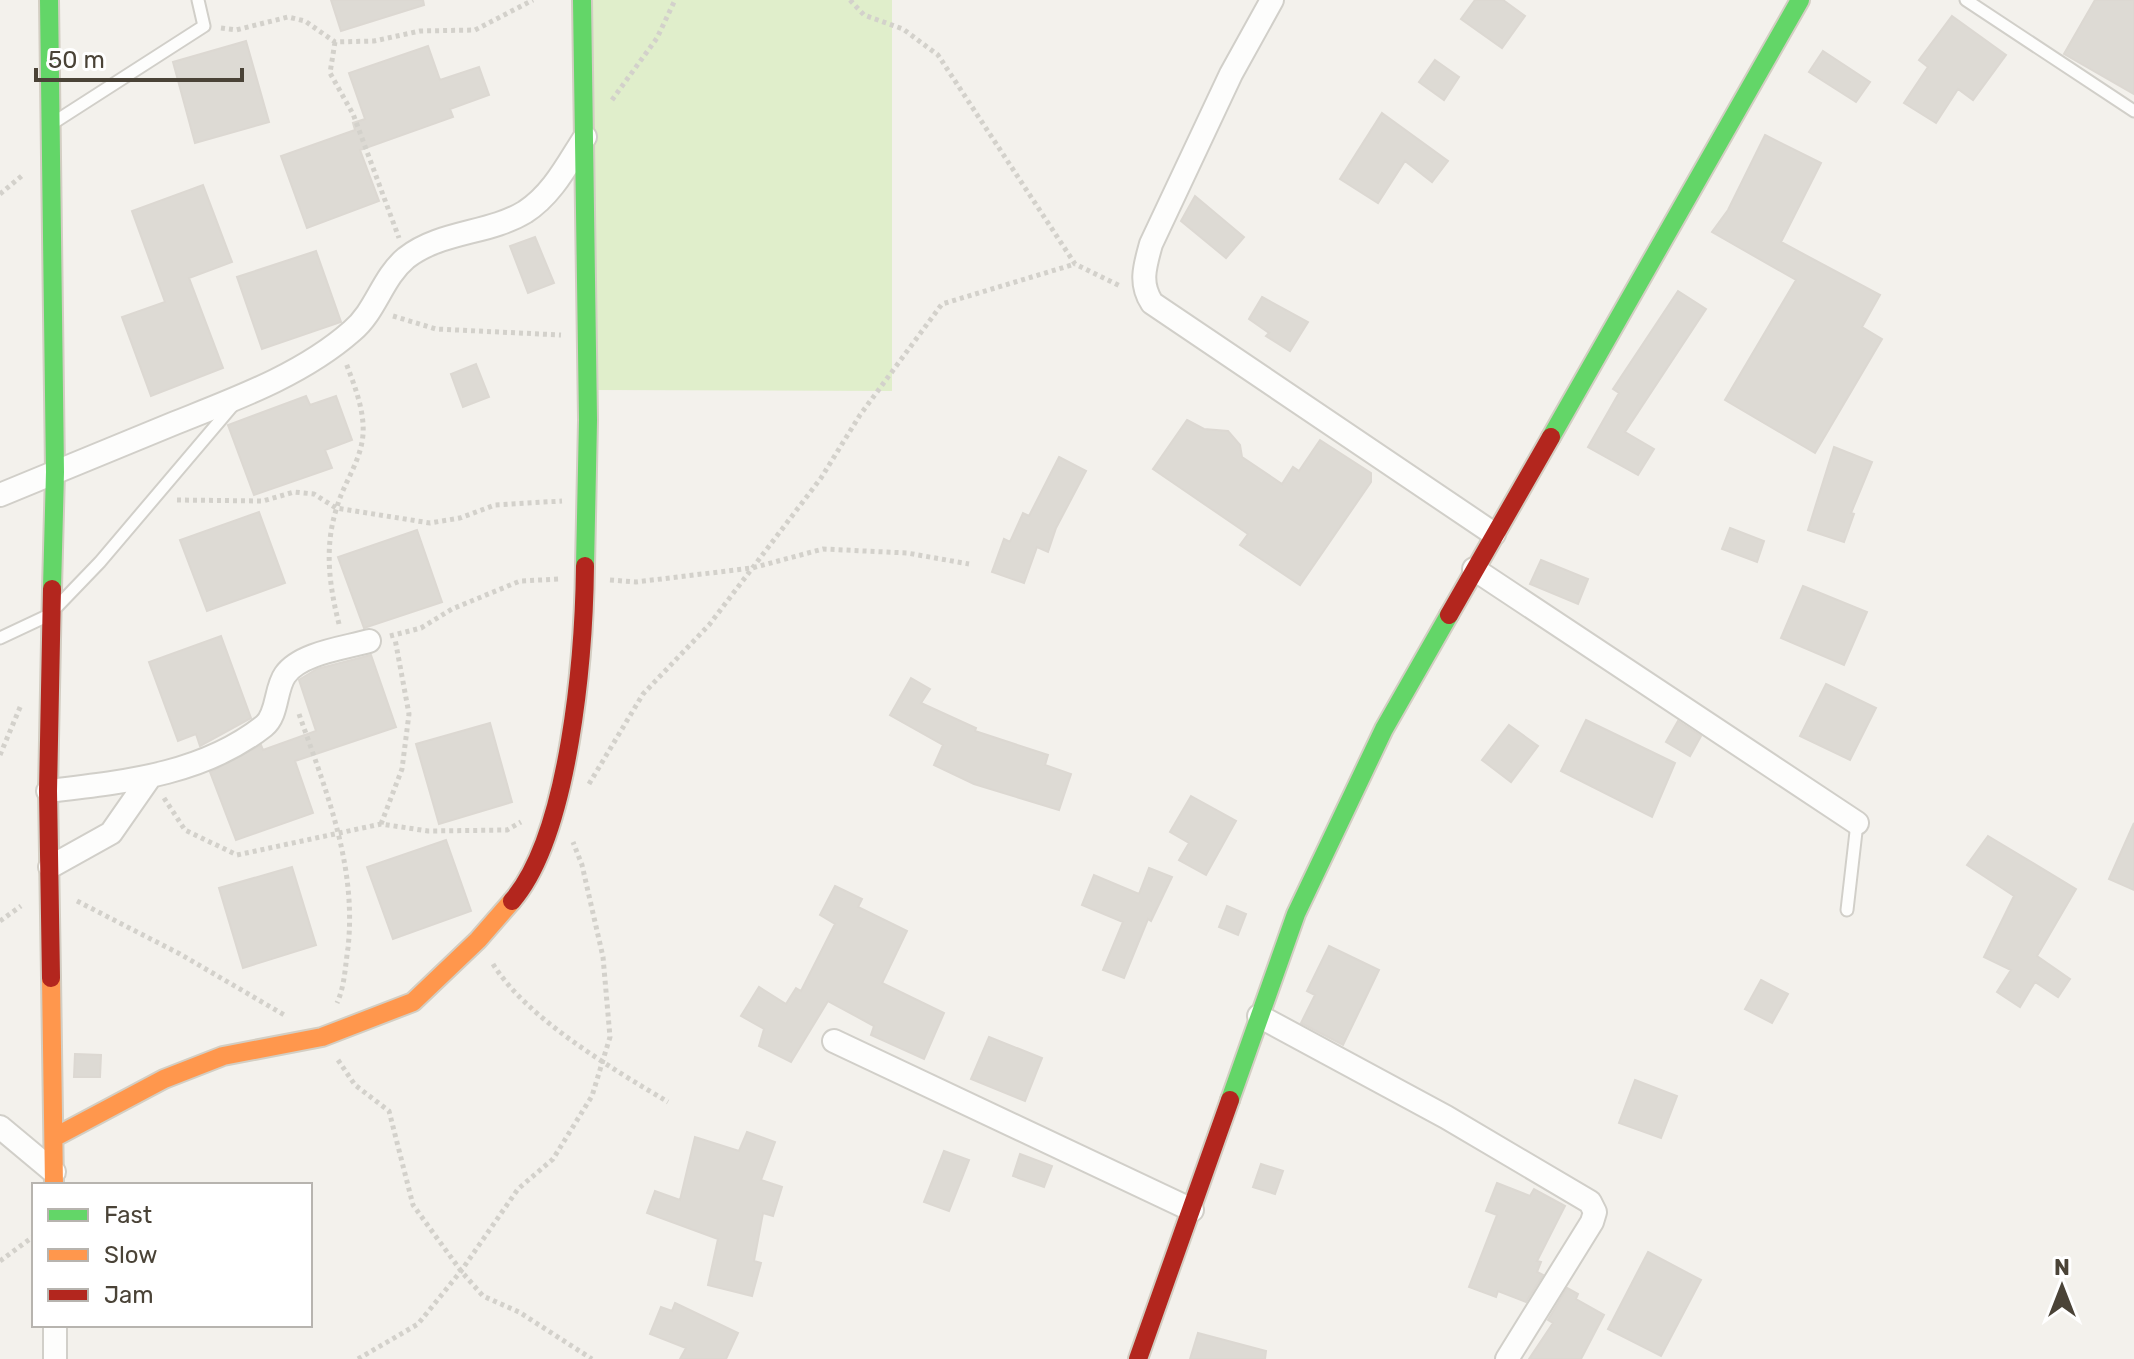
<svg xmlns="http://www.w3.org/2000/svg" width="2134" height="1359" font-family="Rubik,sans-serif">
	<rect width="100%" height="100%" fill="#f3f1ec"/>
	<path fill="#e0eecb" d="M592,0H892V391L591,390Z"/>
	<path fill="#dddad4" stroke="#dcd8d2" stroke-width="2" d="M331,0H423L424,5L341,31Z
		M1475,0H1503L1525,16L1502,48L1461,19Z
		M2095,0H2134V94L2064,54Z
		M1952,16L2006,55L1973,100L1958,89L1936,123L1904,103L1928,67L1919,60Z
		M246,41L269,122L195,143L173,62Z
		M428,46L440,80L479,67L489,95L450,109L453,117L360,150L379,201L307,228L281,156L355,130L353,123L365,119L349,73Z
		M1823,51L1870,82L1856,102L1809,72Z
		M1435,60L1459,77L1444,100L1419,82Z
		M1382,113L1448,161L1432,182L1405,161L1378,203L1340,179Z
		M1765,135L1821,163L1781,242L1880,295L1862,327L1882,339L1815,453L1725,400L1796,280L1712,232L1728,210Z
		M203,185L232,262L189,278L223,368L151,396L122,317L165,302L132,211Z
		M1195,196L1244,237L1226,258L1181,221Z
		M535,237L554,283L528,293L510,246Z
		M316,251L341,322L262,349L237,277Z
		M1678,291L1706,309L1625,432L1654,449L1638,475L1588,447L1619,393L1613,389Z
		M1262,297L1308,322L1290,351L1266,336L1269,333L1249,319Z
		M476,364L489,397L463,407L451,374Z
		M306,396L310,405L336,396L352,440L325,450L332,468L254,495L228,425Z
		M1187,420L1204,429L1228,431L1240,445L1242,457L1282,484L1293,467L1299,471L1320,440L1371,473V482L1300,585L1240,545L1248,534L1153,469Z
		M1834,447L1872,462L1851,513L1854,514L1844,542L1808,530Z
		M1059,457L1086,471L1056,528L1048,552L1037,547L1024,583L992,572L1004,539L1010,542L1023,513L1029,516Z
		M259,512L285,583L207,611L180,540Z
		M1730,528L1764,541L1757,562L1722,549Z
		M417,530L442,602L364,628L338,557Z
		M1541,560L1588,579L1578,604L1530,584Z
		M1803,586L1867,612L1844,665L1781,638Z
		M221,636L251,718L200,746L196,734L178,741L149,662Z
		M371,655L396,727L295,761L313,813L236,840L210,772L261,745L263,750L316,731L299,680L317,669Z
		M911,678L930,689L921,703L976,728L975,731L1048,755L1045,765L1071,774L1059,810L974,784L934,765L943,745L890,715Z
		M1826,684L1876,708L1850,760L1800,736Z
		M1586,720L1675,763L1652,817L1561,771Z
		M1678,721L1701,736L1690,756L1666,742Z
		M490,723L512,802L439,824L416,744Z
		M1509,725L1538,746L1511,782L1482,760Z
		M1191,796L1236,821L1206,875L1179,860L1189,843L1170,832Z
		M2134,823V890L2109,879Z
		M1988,836L2076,889L2037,956L2070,979L2058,997L2035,982L2020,1007L1997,992L2011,970L1984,957L2014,896L1967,865Z
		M446,840L471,911L393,939L367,867Z
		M292,867L316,945L243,968L219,888Z
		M1149,868L1172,877L1151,921L1148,919L1124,978L1103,970L1123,922L1082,905L1094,875L1139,894Z
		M835,886L862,899L858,907L907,931L882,983L944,1013L924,1059L871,1035L874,1026L828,1001L791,1062L759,1046L764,1029L741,1016L759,987L786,1004L796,988L801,991L835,924L820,915Z
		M1227,906L1246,914L1238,935L1219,927Z
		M1329,946L1379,970L1343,1045L1301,1023L1315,995L1307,991Z
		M1761,980L1788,994L1772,1023L1745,1009Z
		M989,1037L1042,1058L1025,1101L971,1079Z
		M75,1054L101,1055L100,1077H74Z
		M1635,1080L1677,1096L1661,1138L1619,1123Z
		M747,1132L775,1142L761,1180L782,1187L773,1216L763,1213L754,1261L761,1263L752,1296L708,1285L718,1239L647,1213L655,1191L680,1200L695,1137L739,1151Z
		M944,1151L969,1160L949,1211L924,1202Z
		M1020,1154L1052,1166L1044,1187L1013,1176Z
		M1261,1164L1283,1171L1275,1194L1253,1187Z
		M1497,1183L1530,1196L1534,1189L1565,1206L1537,1261L1541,1262L1537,1272L1543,1275L1526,1302L1498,1291L1496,1297L1469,1287L1497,1215L1486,1211Z
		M1648,1252L1701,1280L1661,1356L1608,1329Z
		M1567,1288L1578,1294L1576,1299L1604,1315L1581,1359H1529L1553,1323L1548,1320Z
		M675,1303L738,1333L726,1359H680L686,1348L650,1334L661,1307L672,1311Z
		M1198,1333L1266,1351L1265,1359H1190Z"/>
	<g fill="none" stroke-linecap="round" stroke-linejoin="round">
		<defs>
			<path id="lane" d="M1966,0L2134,111
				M53,123L204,26L198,0
				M0,638L49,615L100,562L234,404
				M1847,910L1857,823"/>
			<path id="street" d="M1272,0L1231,74L1151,244C1145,266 1139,283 1152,303L1494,534
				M0,495C58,471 116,447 175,423C235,399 302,375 352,331C376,311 382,278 406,258C440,231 489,234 525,212C553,194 568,163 585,137
				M1474,569L1857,823
				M48,791C123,782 202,775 264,726C278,715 275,689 285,675C300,653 345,648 369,641
				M50,867L111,833L150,777
				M1259,1016L1446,1117L1590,1202L1595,1212L1592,1222L1507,1359
				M834,1041L1192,1210
				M0,1127L54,1172
				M55,1325V1359"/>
			<path id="fast" d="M49,0L55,472L52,589
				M582,0L588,420L585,566
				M1551,437L1800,0
				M1230,1100L1296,914L1384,729L1449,615"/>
			<path id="slow" d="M51,978L54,1185
				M55,1137L164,1079L223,1056L322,1037L413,1002L478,940L512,901"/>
			<path id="jam" d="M1449,615L1551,437
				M512,901C570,834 584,654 585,566
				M51,978L48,791L52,589
				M1138,1359L1230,1100"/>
		</defs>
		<use href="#lane" stroke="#d1cfc9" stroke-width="15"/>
		<use href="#street" stroke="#d1cfc9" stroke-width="26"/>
		<use href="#fast" stroke="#d3cec3" stroke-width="22"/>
		<use href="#slow" stroke="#d3cec3" stroke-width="22"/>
		<use href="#jam" stroke="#d3cec3" stroke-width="22"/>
		<path stroke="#d3d1cb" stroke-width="5" stroke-dasharray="4 4" stroke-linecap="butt" d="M850,0L864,15L903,29L938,55L1075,264L1120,286
			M221,28L236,30L288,17L305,21L335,42L374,41L420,31L475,30L533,0
			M335,42L330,73L353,114L399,238
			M612,100L657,38L675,0
			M0,194L24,174
			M393,316L436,329L561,335
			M177,500L263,501L294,492L314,494L336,508L430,523L460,518L495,505L562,501
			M610,580L636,582L752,568L823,549L907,553L969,564
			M339,624C329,585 324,546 337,507C343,485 358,465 362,442C367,416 355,387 346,363
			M390,636L421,628L452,609L520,581L560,579
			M299,714C326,791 357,865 348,948C345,967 345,985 337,1003
			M0,755L21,705
			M589,784L643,694L709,625L821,478L860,415L942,304L1075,264
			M164,798L185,830L237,855L381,824L428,831L507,830L521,822
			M381,824L402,769L409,714L395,639
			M77,901L180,954L286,1016
			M0,921L21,906
			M493,964C527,1019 613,1069 668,1102
			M338,1060L355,1085L389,1111L413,1205L461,1271L483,1296L519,1312L592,1359
			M0,1261L34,1236
			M358,1359L418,1324L461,1271L518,1189L553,1159L592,1096L610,1037L603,957L582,865L573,842"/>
		<use href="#lane" stroke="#fdfdfc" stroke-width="11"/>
		<use href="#street" stroke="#fdfdfc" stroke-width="22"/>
		<use href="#fast" stroke="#63d668" stroke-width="18"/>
		<use href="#slow" stroke="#ff974d" stroke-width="18"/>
		<use href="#jam" stroke="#b3261e" stroke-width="18"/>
	</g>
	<rect x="32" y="1183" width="280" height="144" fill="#ffffff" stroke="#b7b4af" stroke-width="2"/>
	<rect x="48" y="1209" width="40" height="12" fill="#63d668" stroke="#b7b4af" stroke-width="2"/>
	<text x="104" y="1223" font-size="24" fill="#4a4337">Fast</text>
	<rect x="48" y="1249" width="40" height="12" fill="#ff974d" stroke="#b7b4af" stroke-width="2"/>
	<text x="104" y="1263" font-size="24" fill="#4a4337">Slow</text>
	<rect x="48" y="1289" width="40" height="12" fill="#b3261e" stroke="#b7b4af" stroke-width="2"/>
	<text x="104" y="1303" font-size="24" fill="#4a4337">Jam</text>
	<g transform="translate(2062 1287)" stroke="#ffffff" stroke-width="6" paint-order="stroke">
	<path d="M0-6L14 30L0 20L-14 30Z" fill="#4a4337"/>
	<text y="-12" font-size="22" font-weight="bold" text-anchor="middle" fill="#4a4337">N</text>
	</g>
	<path d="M36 68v12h206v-12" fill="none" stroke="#4a4337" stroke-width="4"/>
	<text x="48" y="68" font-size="24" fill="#4a4337" stroke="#ffffff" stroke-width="6" paint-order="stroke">50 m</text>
</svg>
